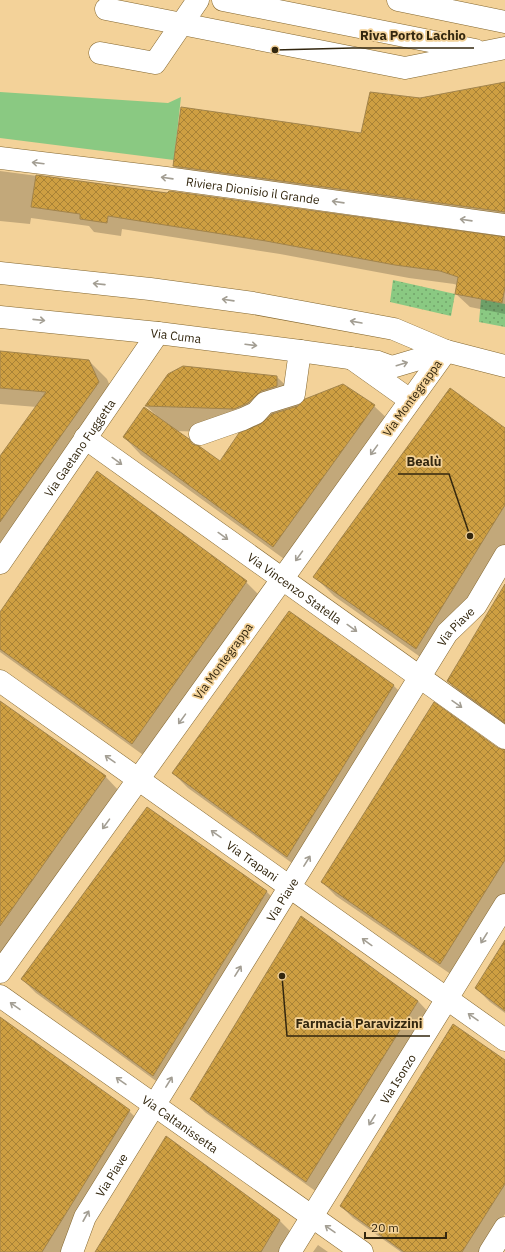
<svg xmlns="http://www.w3.org/2000/svg" width="505" height="1252" font-family="'IBM Plex Sans',sans-serif">
	<defs>
		<pattern id="park-dots" width="8" height="8" patternUnits="userSpaceOnUse"><rect width="8" height="8" fill="#8ac982"/><path d="M2 2h.1M6 6h.1" fill="none" stroke="#71a369" stroke-width="1.8" stroke-linecap="round"/></pattern>
		<pattern id="building-cross-hatch" width="8" height="8" patternUnits="userSpaceOnUse"><rect width="8" height="8" fill="#ce9f42"/><path d="M0 0l8 8M0 8l8-8" fill="none" stroke="#a88236"/></pattern>
	</defs>
	<rect width="100%" height="100%" fill="#f3d299"/>
	<path fill="#8ac982" d="M0,92L168,103L181,97L174,160L0,138Z"/>
	<path fill="url(#park-dots)" d="M393,280L455,294L451,316L390,302Z
		M481,299L505,304V327L479,322Z"/>
	<path fill="#0003" fill-rule="evenodd" d="M505,83V223L187,179L174,166L361,134L420,99Z
		M0,171L505,238V314L470,307L456,294L457,285L454,284L409,278L280,254L122,229L121,236L94,232L89,226L31,218L30,224L0,221Z
		M0,353L89,361L107,379L116,400L0,563V458L37,407L0,404Z
		M277,377L303,402L374,406L392,423L291,564L141,455L124,437L156,415L146,406ZM175,431L241,433L220,463Z
		M505,429V557L436,668L334,596L314,576Z
		M98,472L246,582L260,596L146,757L0,652V613Z
		M505,587V726L462,695L448,681Z
		M393,685L409,701L303,871L188,788L173,773Z
		M0,702L105,776L120,792L0,963Z
		M498,749L505,751V896L455,977L336,896L322,882Z
		M148,808L267,892L281,906L167,1089L36,993L22,979Z
		M505,942V1013L490,1002L476,988Z
		M418,1001L432,1016L321,1195L206,1113L191,1099Z
		M0,1018L129,1111L145,1127L68,1252H0Z
		M505,1062V1214L481,1252H401L353,1218L341,1206Z
		M166,1138L280,1221L293,1234L282,1252H97Z
		M318,1245L328,1252H313Z"/>
	<path fill="url(#building-cross-hatch)" stroke="#a2844c" d="M505,82V212L173,166L181,107L361,133L370,92L420,98Z
		M36,175L167,193L169,191L505,237V287L502,303L455,294L458,277L440,271L395,265L266,241L108,216L107,223L80,219V214L31,207Z
		M0,351L89,360L99,382L0,522V456L46,392L0,388Z
		M183,366L277,376V386L261,391L248,403L234,409L145,406L168,374Z
		M343,384L375,405L273,547L123,437L144,407L189,439L192,444L199,446L220,461L239,433L261,424L272,414L298,406L305,399Z
		M450,388L505,428V505L416,649L313,577Z
		M97,471L247,581L132,744L0,649V612Z
		M505,584V723L447,681Z
		M289,611L394,685L287,857L172,773Z
		M0,701L106,776L0,926Z
		M434,702L498,748L505,750V860L440,964L321,882Z
		M147,807L267,891L153,1076L21,979Z
		M301,916L418,1001L306,1182L190,1099Z
		M505,940V1011L475,988Z
		M0,1017L130,1110L42,1252H0Z
		M453,1024L505,1060V1184L462,1252H404L340,1206Z
		M166,1136L280,1220L261,1252H95Z"/>
	<g fill="none" stroke-linecap="round" stroke-linejoin="round">
		<defs>
			<g id="street">
				<path d="M223,0L475,50"/>
				<path d="M398,0L505,22"/>
				<path d="M106,9L405,68L505,48"/>
				<path d="M100,53L155,63L198,0"/>
				<path d="M0,273L150,289L253,303L394,329L446,351L0,972"/>
				<path d="M351,358L410,400"/>
				<path d="M200,434L243,419L256,413L265,403L294,394L300,351"/>
				<path id="s1" d="M85,438L505,738"/>
				<path id="s2" d="M0,563L158,333"/>
				<path id="s3" d="M0,681L505,1040"/>
				<path id="s4" d="M0,996L362,1252"/>
				<path id="s5" d="M72,1252L85,1217L447,633L476,605L505,556"/>
				<path id="s6" d="M290,1252L505,905"/>
				<path d="M490,1252L505,1228"/>
			</g>
			<g id="secondary">
				<path id="s7" d="M0,158L166,178L505,225"/>
				<path id="s8" d="M0,317L158,333L300,351L378,362L392,367L446,351L505,366"/>
			</g>
		</defs>
		<use href="#street" stroke="#83662e" stroke-width="23"/>
		<use href="#secondary" stroke="#83662e" stroke-width="23"/>
		<use href="#street" stroke="#fff" stroke-width="22"/>
		<use href="#secondary" stroke="#fff" stroke-width="22"/>
	</g>
	<defs><path id="oneway-shaft" d="M-6 0H5M1.5-3L5.5 0L1.5 3" fill="none" stroke-width="1.6" stroke-linecap="round" stroke-linejoin="round"/></defs>
	<g stroke="#a39e93">
		<use href="#oneway-shaft" transform="translate(38 163) rotate(-173)"/>
		<use href="#oneway-shaft" transform="translate(167 178) rotate(-172)"/>
		<use href="#oneway-shaft" transform="translate(338 202) rotate(-172)"/>
		<use href="#oneway-shaft" transform="translate(466 220) rotate(-172)"/>
		<use href="#oneway-shaft" transform="translate(99 284) rotate(-174)"/>
		<use href="#oneway-shaft" transform="translate(228 300) rotate(-172)"/>
		<use href="#oneway-shaft" transform="translate(39 320) rotate(6)"/>
		<use href="#oneway-shaft" transform="translate(356 322) rotate(-170)"/>
		<use href="#oneway-shaft" transform="translate(251 345) rotate(7)"/>
		<use href="#oneway-shaft" transform="translate(402 364) rotate(-17)"/>
		<use href="#oneway-shaft" transform="translate(374 450) rotate(126)"/>
		<use href="#oneway-shaft" transform="translate(117 461) rotate(36)"/>
		<use href="#oneway-shaft" transform="translate(223 536) rotate(36)"/>
		<use href="#oneway-shaft" transform="translate(299 556) rotate(126)"/>
		<use href="#oneway-shaft" transform="translate(352 628) rotate(36)"/>
		<use href="#oneway-shaft" transform="translate(457 704) rotate(35)"/>
		<use href="#oneway-shaft" transform="translate(182 719) rotate(126)"/>
		<use href="#oneway-shaft" transform="translate(110 759) rotate(-145)"/>
		<use href="#oneway-shaft" transform="translate(106 824) rotate(126)"/>
		<use href="#oneway-shaft" transform="translate(216 834) rotate(-145)"/>
		<use href="#oneway-shaft" transform="translate(307 861) rotate(-58)"/>
		<use href="#oneway-shaft" transform="translate(484 938) rotate(122)"/>
		<use href="#oneway-shaft" transform="translate(367 942) rotate(-144)"/>
		<use href="#oneway-shaft" transform="translate(238 971) rotate(-58)"/>
		<use href="#oneway-shaft" transform="translate(15 1006) rotate(-145)"/>
		<use href="#oneway-shaft" transform="translate(473 1017) rotate(-145)"/>
		<use href="#oneway-shaft" transform="translate(121 1081) rotate(-145)"/>
		<use href="#oneway-shaft" transform="translate(169 1082) rotate(-58)"/>
		<use href="#oneway-shaft" transform="translate(372 1120) rotate(122)"/>
		<use href="#oneway-shaft" transform="translate(86 1216) rotate(-61)"/>
		<use href="#oneway-shaft" transform="translate(330 1229) rotate(-145)"/>
	</g>
	<g text-anchor="middle" dominant-baseline="central" stroke-width="3.5" stroke-linejoin="round" paint-order="stroke">
		<g font-size="12" fill="#33270f" stroke="#f3d299">
			<text stroke="none"><textPath href="#s7" startOffset="255">Riviera Dionisio il Grande</textPath></text>
			<text stroke="none"><textPath href="#s8" startOffset="177">Via Cuma</textPath></text>
			<text transform="translate(412 398) rotate(-54)">Via Montegrappa</text>
			<text stroke="none"><textPath href="#s2" startOffset="140">Via Gaetano Fuggetta</textPath></text>
			<text stroke="none"><textPath href="#s1" startOffset="258">Via Vincenzo Statella</textPath></text>
			<text stroke="none"><textPath href="#s5" startOffset="735">Via Piave</textPath></text>
			<text transform="translate(223 661) rotate(-54)">Via Montegrappa</text>
			<text stroke="none"><textPath href="#s3" startOffset="310">Via Trapani</textPath></text>
			<text stroke="none"><textPath href="#s5" startOffset="411">Via Piave</textPath></text>
			<text stroke="none"><textPath href="#s6" startOffset="204">Via Isonzo</textPath></text>
			<text stroke="none"><textPath href="#s4" startOffset="221">Via Caltanissetta</textPath></text>
			<text stroke="none"><textPath href="#s5" startOffset="87">Via Piave</textPath></text>
		</g>
	</g>
	<path fill="none" stroke="#33270f" stroke-width="1.5" d="M275 50L352 48H474M470 536L449 474H398M282 976L287 1036H430"/>
	<g fill="#33270f" stroke="#f3d299" stroke-width="1.5">
		<circle cx="275" cy="50" r="4"/>
		<circle cx="470" cy="536" r="4"/>
		<circle cx="282" cy="976" r="4"/>
	</g>
	<g font-size="13" text-anchor="middle" font-weight="bold" fill="#33270f" stroke="#f3d299" stroke-width="3.5" stroke-linejoin="round" paint-order="stroke">
		<text x="413" y="40">Riva Porto Lachio</text>
		<text x="424" y="466">Bealù</text>
		<text x="359" y="1028">Farmacia Paravizzini</text>
	</g>
	<path d="M365 1232v6h81v-6" fill="none" stroke="#33270f" stroke-width="2"/>
	<text x="371" y="1232" font-size="12" fill="#33270f" stroke="#f3d299" stroke-width="3" paint-order="stroke">20 m</text>
</svg>
